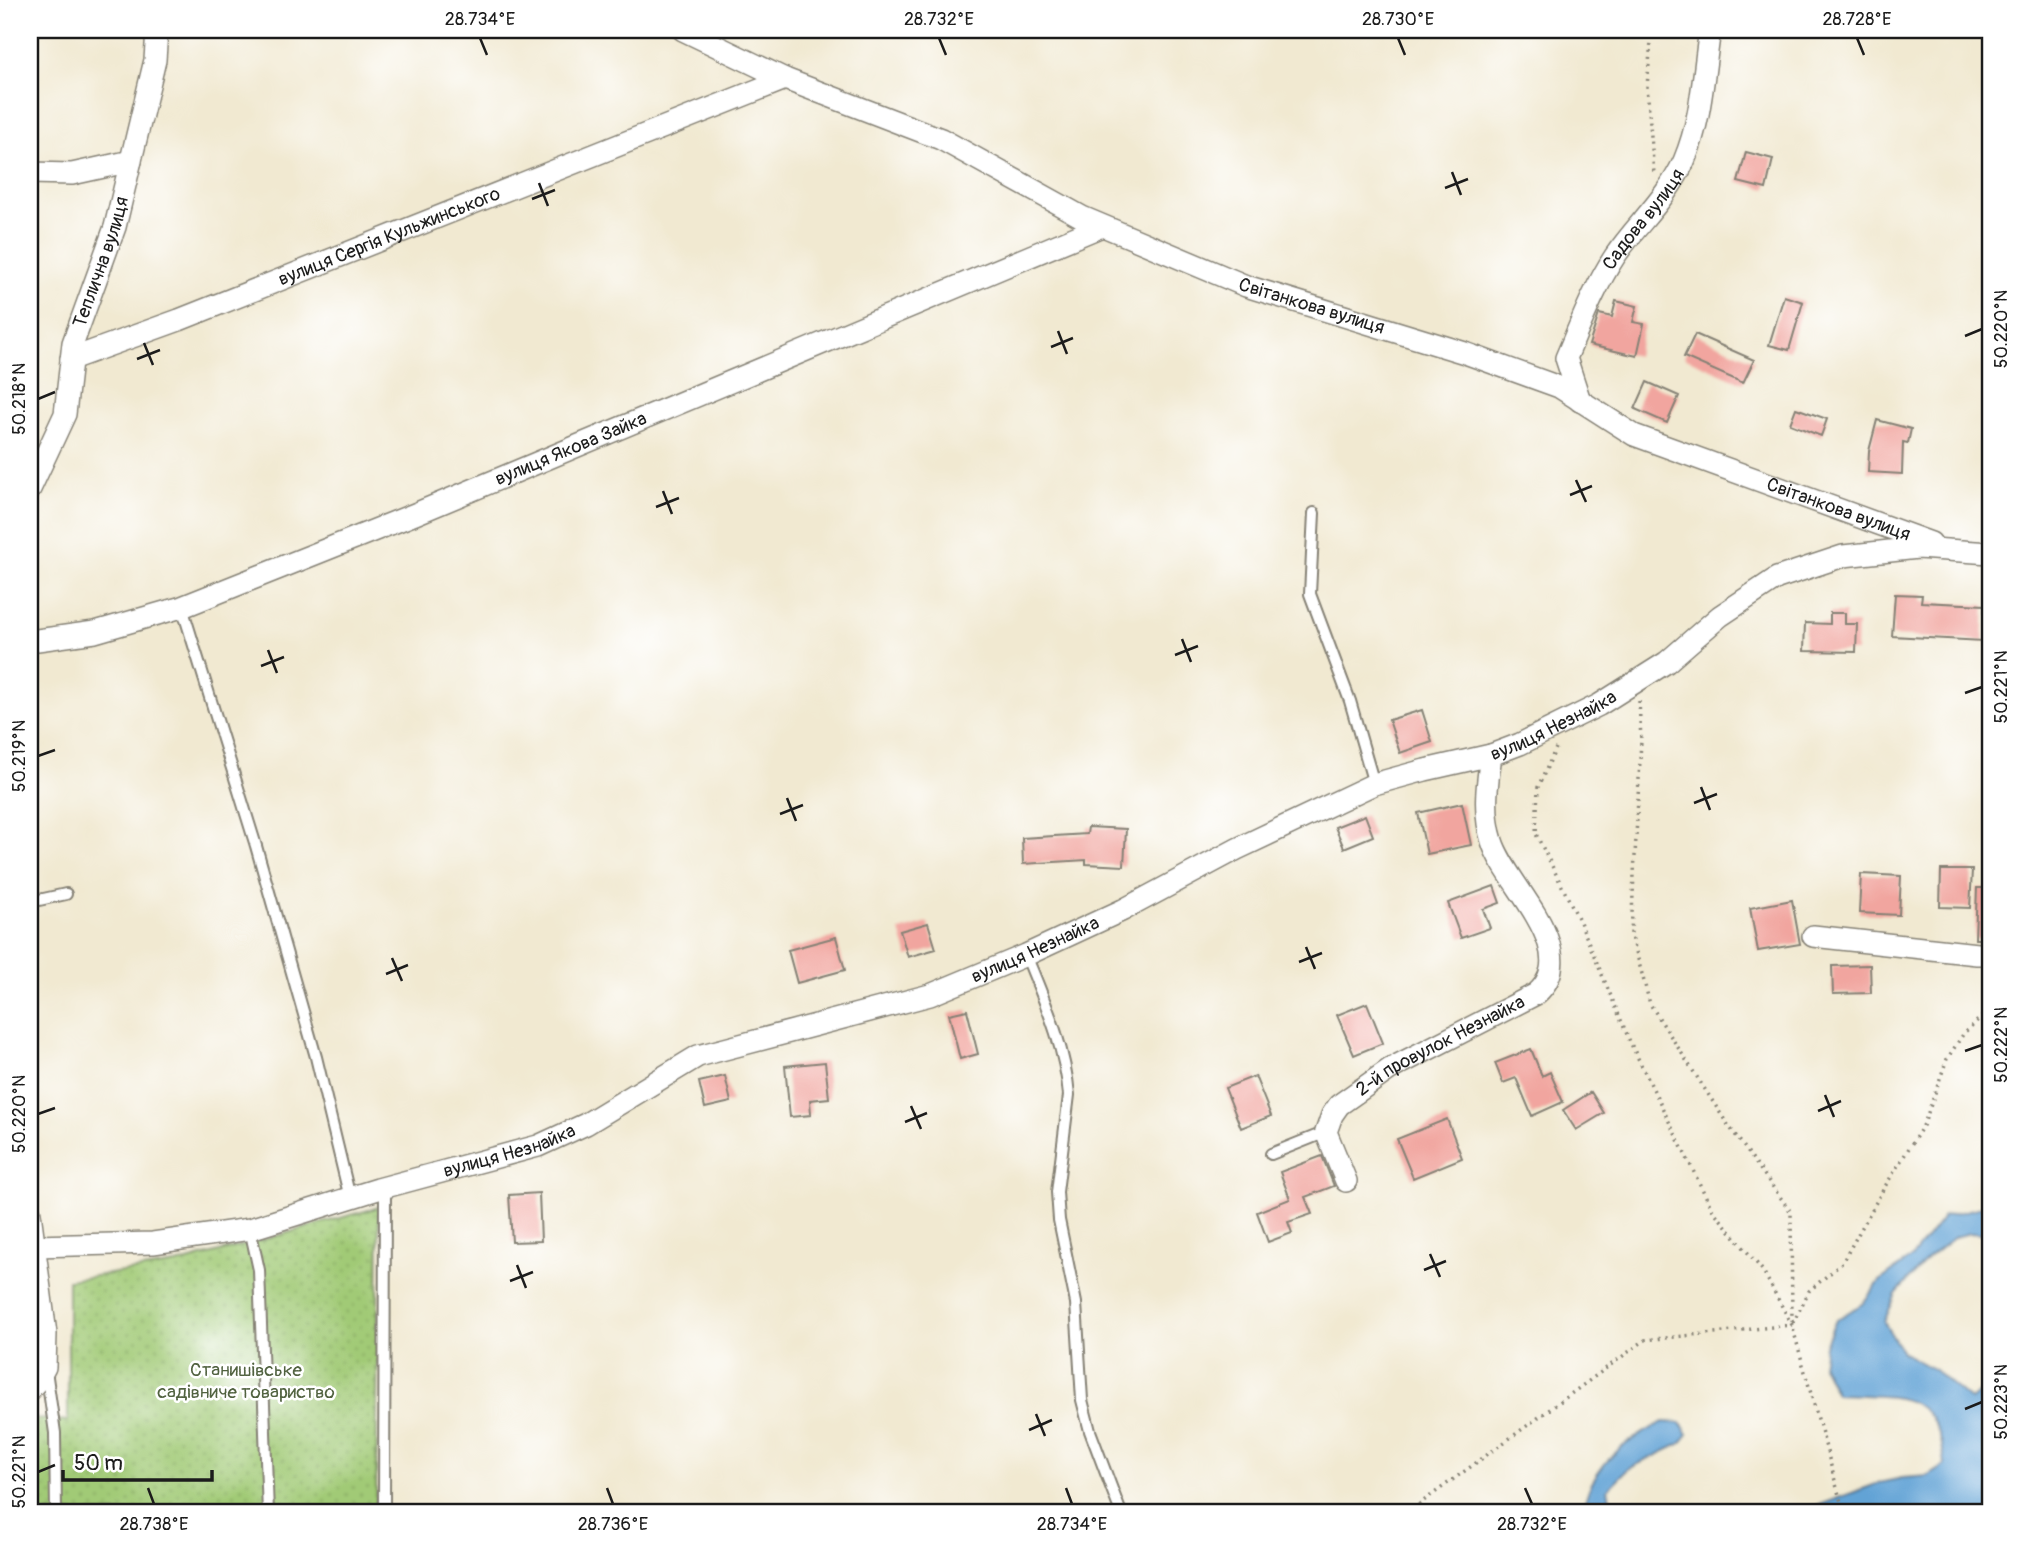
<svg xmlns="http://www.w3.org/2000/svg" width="2020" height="1543" font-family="Pangolin,sans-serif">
	<defs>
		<pattern id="grass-dots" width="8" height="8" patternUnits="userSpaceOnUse" patternTransform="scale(1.75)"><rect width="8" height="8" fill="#a1ca76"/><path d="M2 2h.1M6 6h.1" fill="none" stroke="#8aad66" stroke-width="1.8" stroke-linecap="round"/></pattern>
	</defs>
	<rect width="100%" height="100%" fill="#fff"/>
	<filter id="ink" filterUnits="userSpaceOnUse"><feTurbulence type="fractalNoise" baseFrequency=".0143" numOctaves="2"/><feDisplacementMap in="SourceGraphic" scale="14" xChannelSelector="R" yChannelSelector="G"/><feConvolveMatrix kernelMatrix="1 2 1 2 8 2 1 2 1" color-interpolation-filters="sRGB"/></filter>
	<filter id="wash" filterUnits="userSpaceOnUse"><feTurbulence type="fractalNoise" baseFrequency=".00686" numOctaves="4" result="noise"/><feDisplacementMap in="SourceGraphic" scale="28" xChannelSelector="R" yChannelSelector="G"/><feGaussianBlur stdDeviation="1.57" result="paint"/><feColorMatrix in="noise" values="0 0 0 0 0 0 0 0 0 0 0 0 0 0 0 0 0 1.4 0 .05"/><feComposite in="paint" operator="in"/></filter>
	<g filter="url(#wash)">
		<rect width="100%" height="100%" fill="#f1e9d1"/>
		<path fill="url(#grass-dots)" stroke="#5e7349" stroke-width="2" d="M379,1207L376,1513H30V1418L68,1421V1280L177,1264Z"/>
		<path fill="#62a3d5" stroke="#3f6078" stroke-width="2" d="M1990,1205V1235L1970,1233L1955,1237L1927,1259L1896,1294L1884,1322L1902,1352L1934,1370L1970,1400L1986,1387H1990V1513H1797L1879,1483L1902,1478L1928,1476L1945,1465C1938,1389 1899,1397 1836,1394L1822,1365L1825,1345L1836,1320L1862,1304L1881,1280L1912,1257L1944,1216Z
			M1663,1422L1681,1423L1688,1434L1680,1444L1628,1469L1608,1489L1613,1513H1579C1586,1505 1586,1492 1592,1483C1611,1449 1630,1441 1663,1422Z"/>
		<g id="blocks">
			<path fill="#f1a59f" d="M1746,152L1773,159L1766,189L1738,182Z
				M1784,296L1803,302L1789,350L1769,345Z
				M1616,301L1637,306L1633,322L1644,324L1637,356L1589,345L1599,314L1612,317Z
				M1695,334L1754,360L1743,383L1684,357Z
				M1647,382L1679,396L1667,423L1635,409Z
				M1796,408L1827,419L1821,436L1790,424Z
				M1877,420L1911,429L1908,443L1903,442L1902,474L1868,472L1869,451Z
				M1895,594L1922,595L1921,602L1985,605L1983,641L1892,636Z
				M1830,613H1845V624H1857L1856,652L1804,651L1805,623L1830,624Z
				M1422,710L1432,742L1400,753L1389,720Z
				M1462,803L1471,845L1427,854L1418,813Z
				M1365,815L1373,836L1344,848L1335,827Z
				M1088,827L1126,829L1124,866L1086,864V860L1023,864L1022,838L1087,834Z
				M1941,870H1972L1970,908L1940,907Z
				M1861,874L1901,876L1899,915L1859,913Z
				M1494,886L1500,903L1483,909L1490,928L1461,938L1448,903Z
				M1977,888H1990V939H1975Z
				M1792,900L1800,944L1758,951L1750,908Z
				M928,923L936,949L908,957L900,931Z
				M836,937L845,970L797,983L788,950Z
				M1870,965L1871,993L1833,994L1832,966Z
				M1367,1003L1383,1043L1354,1055L1337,1015Z
				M967,1010L978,1054L960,1059L949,1014Z
				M1531,1049L1542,1076L1550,1072L1563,1102L1532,1116L1516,1078L1503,1083L1495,1063Z
				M825,1062L829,1098L810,1100L811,1115L790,1117L785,1066Z
				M725,1076L731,1102L705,1108L699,1082Z
				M1255,1076L1271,1116L1241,1128L1225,1088Z
				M1591,1092L1604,1113L1576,1130L1563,1110Z
				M1447,1119L1462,1158L1413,1178L1397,1139Z
				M1322,1156L1334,1186L1305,1197L1312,1214L1288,1222L1292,1233L1268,1242L1257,1212L1290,1199L1280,1172Z
				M539,1193L541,1241L512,1242L509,1195Z"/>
		</g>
	</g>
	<g filter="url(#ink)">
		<use href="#blocks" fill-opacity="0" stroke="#868276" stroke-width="2"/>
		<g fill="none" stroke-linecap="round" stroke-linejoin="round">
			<defs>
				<path id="service" d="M1314,513L1310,594L1350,701L1374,784
					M182,607L256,846L316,1057L350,1198
					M30,902L66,894
					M1026,955C1044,1000 1065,1046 1069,1095L1057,1192L1059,1220L1076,1303L1082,1400L1090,1431L1121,1513
					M1271,1154L1326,1132
					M250,1229L259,1270L268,1513
					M46,1370L55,1433L56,1513
					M384,1513L385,1188"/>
				<g id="minor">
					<path id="s1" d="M683,30L785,79L941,139L1082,217L1246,286L1465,353L1559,387L1634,435L1931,543"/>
					<path d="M30,173L72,174L131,161"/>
					<path id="s2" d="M71,359L179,320L785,79"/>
					<path id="s3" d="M1580,401L1566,358C1581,323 1594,288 1615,256C1637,224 1668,197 1684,161C1702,119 1703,74 1710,30"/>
					<path id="s4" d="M30,489L65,414L73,343L115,227L155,60L157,30"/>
					<path id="s5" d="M30,641L95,632L182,607L415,514L1102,226"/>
					<path d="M1813,936L1977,954H1990"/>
					<path id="s6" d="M1346,1181L1326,1132L1332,1115L1339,1105L1390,1069L1536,994C1585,951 1505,885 1492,841C1483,813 1487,784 1491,755"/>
					<path d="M30,1213L46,1334L45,1367L38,1380L30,1389"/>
					<path id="s7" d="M34,1246L153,1243L250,1229L378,1189L538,1146L586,1124L698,1056L930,995L1026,955L1123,910L1237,849L1374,784L1425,770L1491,755L1520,744L1599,705L1667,662L1720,616L1777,578L1843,556L1918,548L1990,553"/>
				</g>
			</defs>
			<use href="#service" stroke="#868276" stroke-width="14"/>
			<use href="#minor" stroke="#868276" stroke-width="24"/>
			<path stroke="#868276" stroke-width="3.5" stroke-dasharray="2 5" stroke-linecap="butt" d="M1652,30L1647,86L1654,174
				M1639,701L1641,740L1631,933L1650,1004L1726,1122L1791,1212L1792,1323
				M1556,748L1538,787L1536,834L1580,922L1631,1044L1712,1209L1763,1271L1792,1325L1844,1513
				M1986,1015L1984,1037L1990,1056
				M1793,1323L1809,1291L1842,1263L1884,1188L1924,1124L1947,1059L1964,1033L1990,1009
				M1407,1513L1645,1340L1792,1325"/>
			<use href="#service" stroke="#fff" stroke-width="10"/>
			<use href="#minor" stroke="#fff" stroke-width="21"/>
		</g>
	</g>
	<path fill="none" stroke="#1c1c1c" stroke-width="2.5" d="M480,38L487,55M939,38L946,55M1398,38L1405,55M1857,38L1864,55M1452,172L1461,195M539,183L548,206M1445,188L1468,179M532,199L555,190M1058,331L1067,354M1965,336L1982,329M144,343L153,365M1051,347L1073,338M137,359L160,350M38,399L55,392M1576,480L1586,502M663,491L672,514M1570,495L1592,486M656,507L679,498M1182,639L1191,662M268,650L277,673M1175,655L1198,646M261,666L284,657M1965,693L1982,687M38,756L55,750M1701,787L1710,810M787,798L796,821M1694,803L1717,794M780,814L803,805M1306,947L1315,969M392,958L402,981M1299,962L1322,953M386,974L408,965M1965,1051L1982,1045M1825,1095L1834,1117M911,1106L921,1129M1818,1111L1841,1101M38,1114L55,1108M905,1122L927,1113M1430,1254L1440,1277M517,1265L526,1288M1424,1270L1446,1261M510,1281L533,1272M1965,1409L1982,1402M1036,1414L1045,1436M1029,1430L1052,1420M38,1472L55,1465M148,1488L154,1504M607,1488L613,1504M1066,1488L1072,1504M1525,1488L1532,1504"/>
	<g text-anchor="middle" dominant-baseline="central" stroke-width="5" stroke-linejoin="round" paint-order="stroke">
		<g font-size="19" fill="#1c1c1c" stroke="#fff">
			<text stroke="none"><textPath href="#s3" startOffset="205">Садова вулиця</textPath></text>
			<text stroke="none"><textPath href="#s2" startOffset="341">вулиця Сергія Кульжинського</textPath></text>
			<text stroke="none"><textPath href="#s4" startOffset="240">Теплична вулиця</textPath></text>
			<text stroke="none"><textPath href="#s1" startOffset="688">Світанкова вулиця</textPath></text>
			<text stroke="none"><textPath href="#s5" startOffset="576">вулиця Якова Зайка</textPath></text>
			<text stroke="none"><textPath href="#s1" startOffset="1255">Світанкова вулиця</textPath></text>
			<text stroke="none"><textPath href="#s7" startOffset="1622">вулиця Незнайка</textPath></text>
			<text stroke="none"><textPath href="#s7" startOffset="1055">вулиця Незнайка</textPath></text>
			<text stroke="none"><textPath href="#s6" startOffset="201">2-й провулок Незнайка</textPath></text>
			<text stroke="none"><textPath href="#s7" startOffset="488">вулиця Незнайка</textPath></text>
		</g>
		<g font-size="19" fill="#516240" stroke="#fff">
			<text x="246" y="1370">Станишівське<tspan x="246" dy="22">садівниче товариство</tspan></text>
		</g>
	</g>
	<rect width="2020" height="1543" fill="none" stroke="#fff" stroke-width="77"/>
	<path d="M63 1470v10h149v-10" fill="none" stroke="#1c1c1c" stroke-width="3.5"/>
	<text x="74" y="1470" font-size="21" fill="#1c1c1c" stroke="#ffffff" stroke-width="5" paint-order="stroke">50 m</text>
	<rect x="38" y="38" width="1944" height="1466" fill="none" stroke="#1c1c1c" stroke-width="2.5"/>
	<g font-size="18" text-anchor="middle" fill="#1c1c1c">
		<text x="480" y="25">28.734°E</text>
		<text x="939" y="25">28.732°E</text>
		<text x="1398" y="25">28.730°E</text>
		<text x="1857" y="25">28.728°E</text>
		<text transform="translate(2001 329) rotate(-90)" y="6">50.220°N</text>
		<text transform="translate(19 399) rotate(-90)" y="6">50.218°N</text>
		<text transform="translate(2001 687) rotate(-90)" y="6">50.221°N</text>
		<text transform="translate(19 756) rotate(-90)" y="6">50.219°N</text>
		<text transform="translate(2001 1045) rotate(-90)" y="6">50.222°N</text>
		<text transform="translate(19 1114) rotate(-90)" y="6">50.220°N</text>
		<text transform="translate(2001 1402) rotate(-90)" y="6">50.223°N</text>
		<text transform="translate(19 1472) rotate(-90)" y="6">50.221°N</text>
		<text x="154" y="1530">28.738°E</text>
		<text x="613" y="1530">28.736°E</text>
		<text x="1072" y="1530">28.734°E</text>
		<text x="1532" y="1530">28.732°E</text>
	</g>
</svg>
